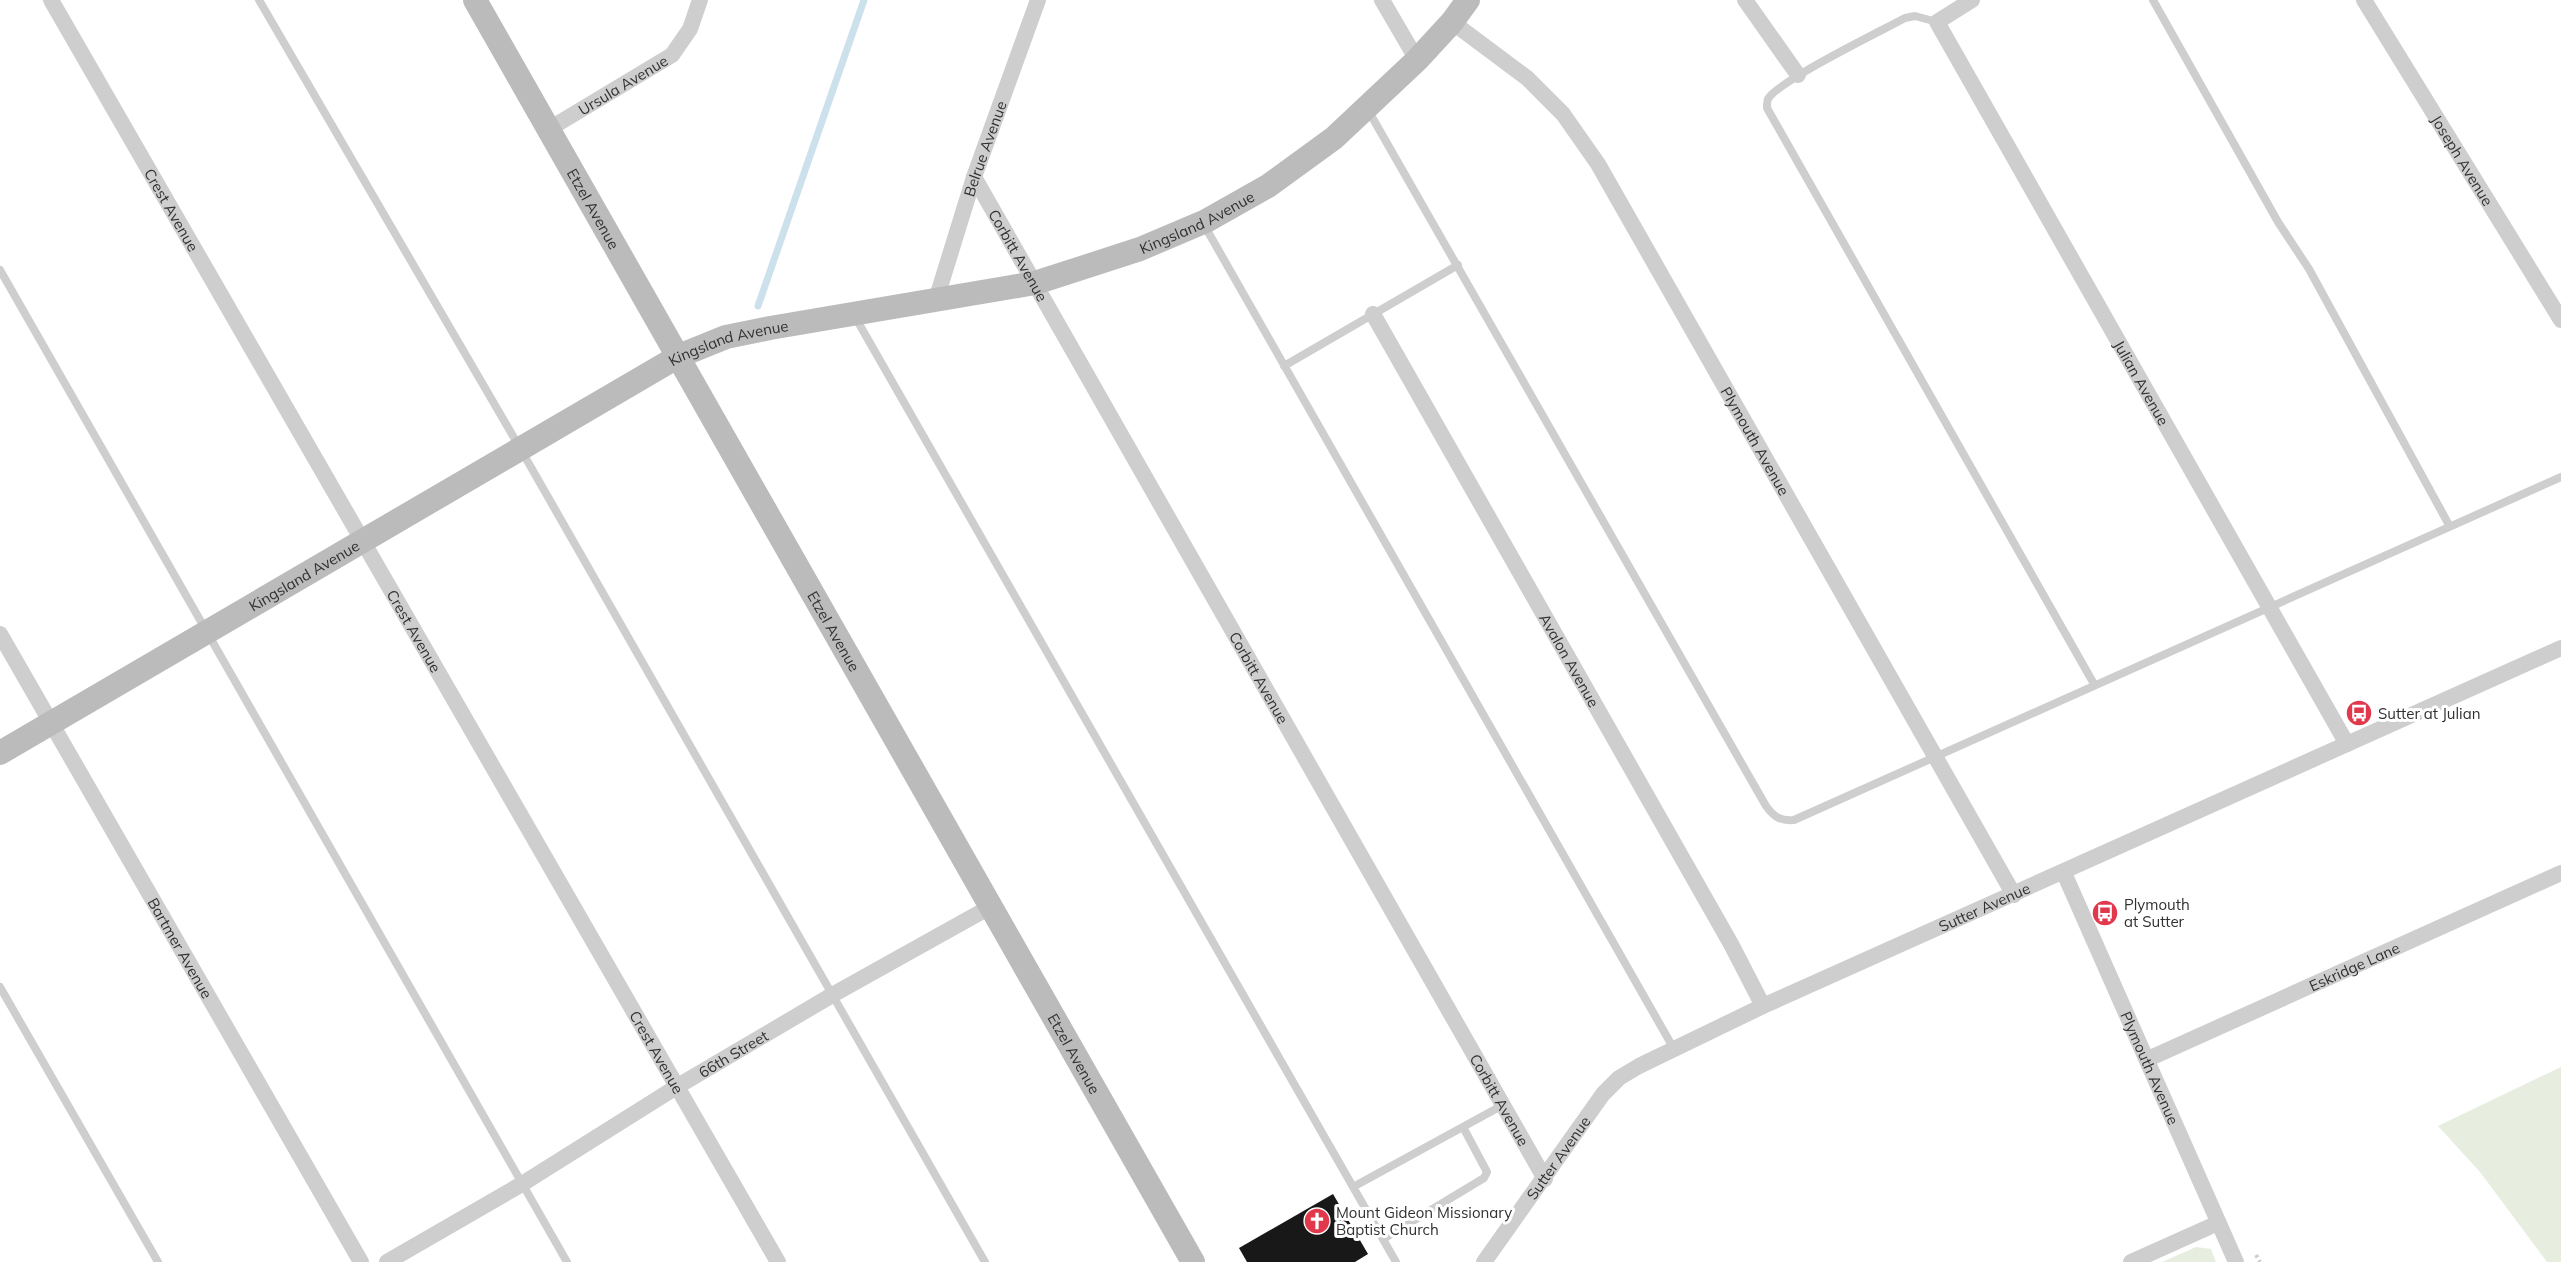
<svg xmlns="http://www.w3.org/2000/svg" width="2561" height="1262" font-family="Mulish,sans-serif">
	<rect width="100%" height="100%" fill="#fff"/>
	<path fill="#e7eddf" d="M2561,1067V1262H2547L2480,1172L2438,1126Z
		M2196,1247L2211,1249L2216,1262H2162Z"/>
	<g fill="none" stroke-linecap="round" stroke-linejoin="round">
		<path stroke="#cce1ec" stroke-width="7" d="M758,306L864,0"/>
	</g>
	<path fill="#181818" d="M1333,1194L1368,1254L1355,1262H1247L1239,1248Z"/>
	<g fill="none" stroke-linecap="round" stroke-linejoin="round">
		<path stroke="#cecece" stroke-width="4" stroke-dasharray="3 3" stroke-linecap="butt" d="M2256,1255L2260,1262"/>
		<path stroke="#cecece" stroke-width="8" d="M259,0L520,448L985,1262
			M2153,0L2278,222L2309,269L2449,525
			M1937,22L1915,16L1905,18C1881,31 1778,81 1768,99C1767,101 1767,106 1767,108L2094,684
			M1368,110L1766,806C1774,817 1780,821 1794,820L2561,477
			M1203,223L1674,1049
			M0,270L567,1262
			M854,315L1396,1262
			M1284,366L1458,265
			M0,987L158,1262
			M1353,1187L1503,1105
			M1383,1239L1484,1178L1487,1172L1463,1127"/>
		<g stroke="#cecece" stroke-width="16">
			<path id="s1" d="M51,0L778,1262"/>
			<path d="M1382,0L1417,60"/>
			<path d="M1745,0L1798,75"/>
			<path id="s2" d="M1972,0L1937,22L2347,744"/>
			<path id="s3" d="M2364,0L2561,320"/>
			<path id="s4" d="M1452,22L1527,78L1563,114L1598,164L2014,895"/>
			<path id="s5" d="M549,129L672,55L690,29L700,0"/>
			<path id="s6" d="M974,177L1545,1179"/>
			<path id="s7" d="M936,300L974,177L1038,0"/>
			<path id="s8" d="M1373,314L1731,944L1763,1006"/>
			<path id="s9" d="M0,634L361,1262"/>
			<path id="s10" d="M2064,873L2236,1262"/>
			<path id="s11" d="M2148,1059L2561,873"/>
			<path id="s12" d="M387,1262L522,1184L678,1086L834,994L990,907"/>
			<path id="s13" d="M1484,1262L1603,1094L1619,1078L1639,1066L1763,1006L2561,648"/>
			<path d="M2131,1262L2218,1223"/>
		</g>
		<g stroke="#bbb" stroke-width="24">
			<path id="s14" d="M475,0L1193,1262"/>
			<path id="s15" d="M0,753L679,356L726,337L770,328L1035,283L1140,249L1206,221L1268,186L1334,138L1417,60L1452,22L1468,0"/>
		</g>
	</g>
	<defs>
		<symbol id="bus-disc" viewBox="-11 -11 22 22"><circle r="9.5" fill="#e1394b" stroke="#fff"/><path d="M-5-6H5V4H4V6H2V4H-2V6H-4V4H-5ZM-3.5-4V0h7V-4ZM-3.5 1.2v1.5H-2V1.2ZM2 1.2v1.5H3.5V1.2Z" fill="#fff"/></symbol>
		<symbol id="church-disc" viewBox="-11 -11 22 22"><circle r="9.5" fill="#e1394b" stroke="#fff"/><path d="M-1.2-6h2.4v3.5h3.3v2.4h-3.3V6h-2.4V-.1h-3.3v-2.4h3.3Z" fill="#fff"/></symbol>
	</defs>
	<g fill-rule="evenodd">
		<use href="#bus-disc" x="2344" y="698" width="30" height="30"/>
		<use href="#bus-disc" x="2090" y="898" width="30" height="30"/>
		<use href="#church-disc" x="1302" y="1206" width="30" height="30"/>
	</g>
	<g text-anchor="middle" dominant-baseline="central" stroke-width="6" stroke-linejoin="round" paint-order="stroke">
		<g font-size="15" fill="#313131" stroke="#fff">
			<text stroke="none"><textPath href="#s5" startOffset="86">Ursula Avenue</textPath></text>
			<text stroke="none"><textPath href="#s7" startOffset="159">Belrue Avenue</textPath></text>
			<text stroke="none"><textPath href="#s3" startOffset="188">Joseph Avenue</textPath></text>
			<text stroke="none"><textPath href="#s14" startOffset="240">Etzel Avenue</textPath></text>
			<text stroke="none"><textPath href="#s1" startOffset="242">Crest Avenue</textPath></text>
			<text stroke="none"><textPath href="#s15" startOffset="1324">Kingsland Avenue</textPath></text>
			<text stroke="none"><textPath href="#s6" startOffset="90">Corbitt Avenue</textPath></text>
			<text stroke="none"><textPath href="#s15" startOffset="838">Kingsland Avenue</textPath></text>
			<text stroke="none"><textPath href="#s2" startOffset="456">Julian Avenue</textPath></text>
			<text stroke="none"><textPath href="#s4" startOffset="524">Plymouth Avenue</textPath></text>
			<text stroke="none"><textPath href="#s15" startOffset="352">Kingsland Avenue</textPath></text>
			<text stroke="none"><textPath href="#s1" startOffset="728">Crest Avenue</textPath></text>
			<text stroke="none"><textPath href="#s14" startOffset="726">Etzel Avenue</textPath></text>
			<text stroke="none"><textPath href="#s8" startOffset="398">Avalon Avenue</textPath></text>
			<text stroke="none"><textPath href="#s6" startOffset="576">Corbitt Avenue</textPath></text>
			<text stroke="none"><textPath href="#s13" startOffset="632">Sutter Avenue</textPath></text>
			<text stroke="none"><textPath href="#s9" startOffset="362">Bartmer Avenue</textPath></text>
			<text stroke="none"><textPath href="#s11" startOffset="226">Eskridge Lane</textPath></text>
			<text stroke="none"><textPath href="#s1" startOffset="1214">Crest Avenue</textPath></text>
			<text stroke="none"><textPath href="#s12" startOffset="404">66th Street</textPath></text>
			<text stroke="none"><textPath href="#s14" startOffset="1212">Etzel Avenue</textPath></text>
			<text stroke="none"><textPath href="#s10" startOffset="213">Plymouth Avenue</textPath></text>
			<text stroke="none"><textPath href="#s6" startOffset="1062">Corbitt Avenue</textPath></text>
			<text stroke="none"><textPath href="#s13" startOffset="128">Sutter Avenue</textPath></text>
		</g>
		<g font-size="15" fill="#313131" stroke="#fff" text-anchor="start">
			<text x="2378" y="713">Sutter at Julian</text>
			<text x="2124" y="904">Plymouth<tspan x="2124" dy="17">at Sutter</tspan></text>
			<text x="1336" y="1212">Mount Gideon Missionary<tspan x="1336" dy="17">Baptist Church</tspan></text>
		</g>
	</g>
</svg>
